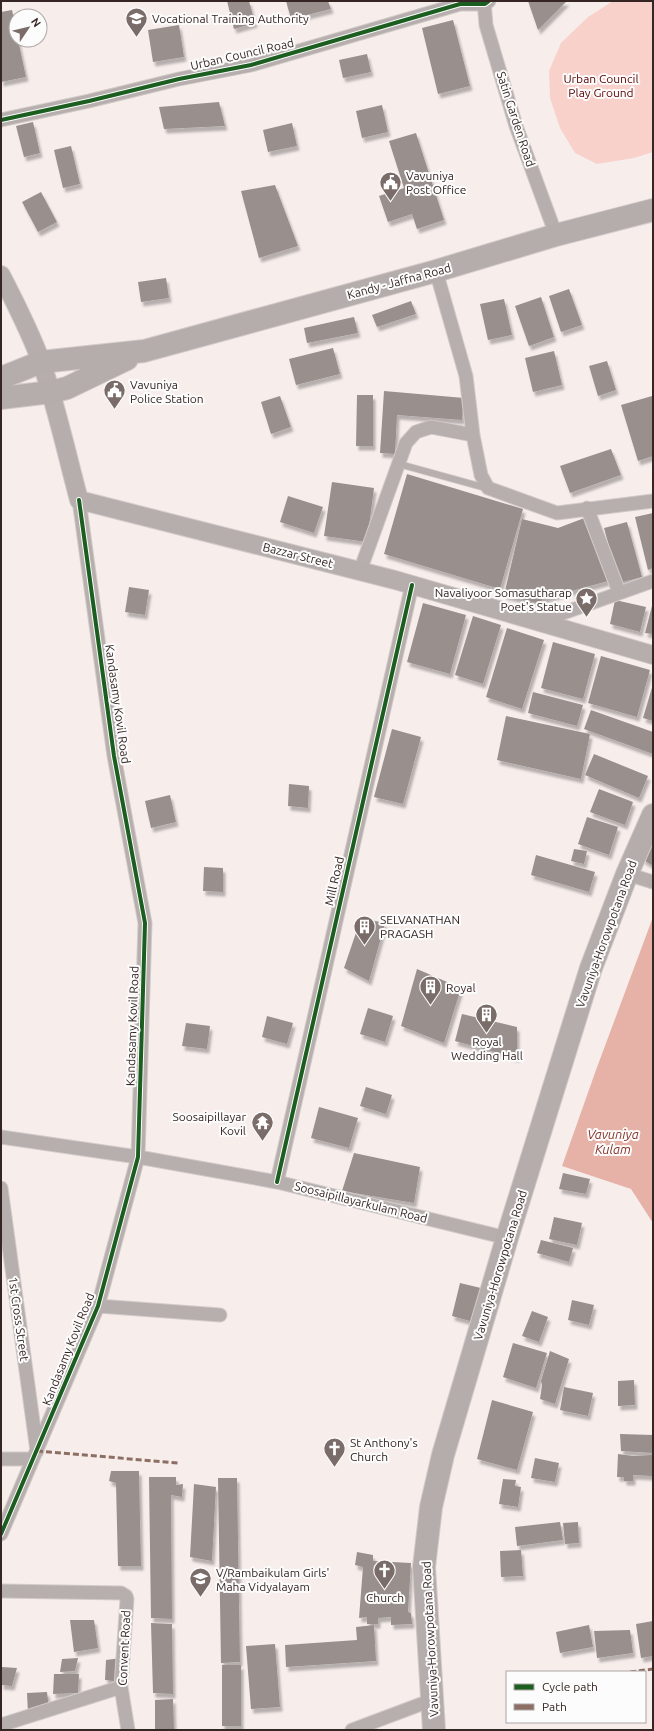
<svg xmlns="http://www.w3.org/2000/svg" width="654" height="1731" font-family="Ubuntu,sans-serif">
	<defs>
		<filter id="shadow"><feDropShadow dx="2.5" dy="4.5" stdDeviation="1" flood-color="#0004"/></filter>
	</defs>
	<rect width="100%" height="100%" fill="#f7eeec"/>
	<path fill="#f7d1ca" d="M613,1H653V152L634,158L597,164L575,153L560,128L550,98L549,71L561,43L588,17Z"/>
	<path fill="#e6b2a8" d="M653,917V1223L631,1189L562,1166L596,1070Z"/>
	<path fill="#998f8d" filter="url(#shadow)" d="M227,1H249L255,23L234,29Z
		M286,1H328L331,9L291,19Z
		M528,1H567L538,30Z
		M12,10L16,29V40H18L26,77L1,82V12Z
		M453,20L470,86L438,94L422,28Z
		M179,25L184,57L153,62L148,30Z
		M367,54L371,72L343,78L339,60Z
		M219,102L225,126L164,129L159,107Z
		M382,105L388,132L362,138L356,111Z
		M33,122L40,153L24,157L16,126Z
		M292,123L297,146L268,152L263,130Z
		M416,133L444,220L417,229L412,214L388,222L379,196L404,188L389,141Z
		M71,146L80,184L63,188L54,150Z
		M275,185L298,246L259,258L241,191Z
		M41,192L57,222L38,232L22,202Z
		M166,278L169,298L141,302L138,282Z
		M569,289L582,325L561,332L549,296Z
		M541,297L554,337L529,346L515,306Z
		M504,299L512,335L488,340L480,304Z
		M411,301L416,314L377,327L372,315Z
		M354,317L358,333L307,343L304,328Z
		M333,348L340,374L296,385L289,359Z
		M554,351L562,385L533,392L525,358Z
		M607,361L616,390L598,396L589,366Z
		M384,391L464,398L462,420L397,415L395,454L380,453Z
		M357,395H373V446H356Z
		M280,396L291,427L271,434L261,402Z
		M652,396L653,456L638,461L621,405Z
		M611,449L621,475L570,493L560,466Z
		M407,474L523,509L500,589L384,554Z
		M332,482L374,488L367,542L324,536Z
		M288,496L323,507L314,533L280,522Z
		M653,513V568L648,570L635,517Z
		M587,517L612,580L542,599L541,604L504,595L522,519L558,528Z
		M627,522L642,577L619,583L604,528Z
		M129,587L149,590L145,615L125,612Z
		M615,600L646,607L640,632L610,624Z
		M653,602V634L645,633Z
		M423,603L466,615L450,674L407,662Z
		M473,616L501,625L483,684L455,675Z
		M507,628L544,640L522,709L486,697Z
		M553,642L595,654L583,699L541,688Z
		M601,656L650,670L637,717L588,703Z
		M653,684V721L643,718Z
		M533,692L583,705L577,726L528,713Z
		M591,710L653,732V754L584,729Z
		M506,716L590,734L581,779L497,760Z
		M392,729L421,737L403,804L374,797Z
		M594,754L648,776L639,798L585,775Z
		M289,784L309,786L308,808L288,806Z
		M599,789L633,802L625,825L590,812Z
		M170,795L176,822L151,828L145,801Z
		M587,817L618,827L609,855L578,844Z
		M653,843V866L642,859Z
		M574,849L587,851L584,864L571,861Z
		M536,855L595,872L589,892L531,875Z
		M204,867L223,868V892L203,891Z
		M361,918L385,923L369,981L344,968Z
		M417,969L461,988L444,1043L401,1026Z
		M368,1008L393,1016L385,1042L360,1034Z
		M462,1014L517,1027V1058L455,1041Z
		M267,1016L293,1023L287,1044L262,1037Z
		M186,1023L210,1026L207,1049L182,1046Z
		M366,1087L392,1095L386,1114L360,1106Z
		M319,1107L358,1118L349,1148L311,1138Z
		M354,1153L420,1167L414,1203L342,1191Z
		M563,1173L590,1179L586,1194L559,1189Z
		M554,1217L582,1223L577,1245L549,1239Z
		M541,1240L573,1248L569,1262L537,1253Z
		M460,1283L485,1289L477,1323L452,1316Z
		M572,1300L594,1305L589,1325L568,1320Z
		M532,1311L548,1317L539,1342L522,1336Z
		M513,1343L547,1353L536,1388L503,1377Z
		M550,1351L569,1359L555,1404L540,1399L542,1385L541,1381Z
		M634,1380L635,1405L618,1406V1381Z
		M564,1387L593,1393L588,1416L560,1410Z
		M492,1400L533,1412L517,1470L477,1459Z
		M620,1434L653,1435V1453L621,1451Z
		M618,1454L633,1456L652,1455V1476L633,1475V1481H624V1477H617Z
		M535,1458L559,1463L555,1482L531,1478Z
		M111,1471H139L141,1566H118L116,1483L109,1481Z
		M149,1477H176V1485L183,1484L182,1497L171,1495L172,1619L151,1618Z
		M218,1478H237L240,1662L221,1663Z
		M503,1479L516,1480L515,1486L521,1487L518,1507L499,1504Z
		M194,1484L216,1487L212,1561L190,1557Z
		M560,1522L563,1540L517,1546L515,1527Z
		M578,1522L579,1543L565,1544L563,1523Z
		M521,1550L523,1576L501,1577L500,1551Z
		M357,1552L373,1555V1561L411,1563L408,1612L411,1613L412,1624L391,1625V1617L378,1618V1624H367V1617L359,1618L363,1567L355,1565Z
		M70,1620H94L98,1648L74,1652Z
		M653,1621V1656L641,1658L636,1624Z
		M151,1623L172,1624L173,1694L153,1693Z
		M374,1625L376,1661L286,1667L285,1645L357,1640L356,1627Z
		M589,1625L593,1647L560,1653L556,1632Z
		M630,1630L633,1653L597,1658L594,1631Z
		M275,1644L280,1707L251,1709L246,1646Z
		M78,1658L75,1671L60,1672L62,1659Z
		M121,1658L122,1682L105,1680L106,1660Z
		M222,1665H241V1726H222Z
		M2,1667L17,1668L12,1686L1,1685Z
		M54,1674H79L78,1693L53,1694Z
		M47,1692L49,1709L28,1714L27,1693Z
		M173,1699L174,1730H155V1700Z"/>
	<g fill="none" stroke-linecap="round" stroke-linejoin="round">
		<defs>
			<path id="lane" d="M399,464L486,488"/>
			<path id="street" d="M484,1L486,25L516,126L556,235
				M1,120L89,101L179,79L251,65L460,4H485L489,1
				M436,271L466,376L473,435L481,475L488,488L557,513L653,501
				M587,508L619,592
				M360,571L406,443L416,432L431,427L473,435
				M541,621L653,581
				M627,874L653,882
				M1,1137L138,1157L277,1182L507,1238
				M277,1182L412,585
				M1,1188L37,1451
				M98,1306L220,1315
				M1,1459H33
				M1,1534L98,1306L138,1157L145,923L114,756L79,500
				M1,1591L121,1593L126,1596L127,1599L121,1687L128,1730
				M1,1725L121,1687
				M352,1730L432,1700"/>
			<path id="secondary" d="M1,275C16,304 31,334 42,364C57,409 67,455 79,500L395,580L653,655"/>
			<path id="highway" d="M1,378L41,362L144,351L436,271L556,235L653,210
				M1,398L51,392L67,388L127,359
				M434,1730L424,1567L431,1507L443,1455L507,1238L591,968L627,874L653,815"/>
		</defs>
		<use href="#lane" stroke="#d3cbc9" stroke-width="8"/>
		<use href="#street" stroke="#d3cbc9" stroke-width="15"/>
		<use href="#secondary" stroke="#d3cbc9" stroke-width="20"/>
		<use href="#highway" stroke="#d3cbc9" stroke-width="24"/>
		<use href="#lane" stroke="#b6afad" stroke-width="6"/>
		<use href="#street" stroke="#b6afad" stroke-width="13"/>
		<use href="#secondary" stroke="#b6aeac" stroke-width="18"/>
		<use href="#highway" stroke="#b5adab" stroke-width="22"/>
		<path stroke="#8d6e63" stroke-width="3" stroke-dasharray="6 3" stroke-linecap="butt" d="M37,1451L178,1463
			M630,1672L653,1669"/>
		<defs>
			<path id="cycleway" d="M1,120L89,101L179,79L251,65L460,4H485L489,1
				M277,1182L412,585
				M1,1534L98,1306L138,1157L145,923L114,756L79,500"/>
		</defs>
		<use href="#cycleway" stroke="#fcfcfc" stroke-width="6"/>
		<use href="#cycleway" stroke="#1b5e20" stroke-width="4"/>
	</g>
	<defs>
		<symbol id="university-pin" viewBox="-11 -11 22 30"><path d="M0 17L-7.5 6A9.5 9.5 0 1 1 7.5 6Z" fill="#7a6c69" stroke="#fcfcfc"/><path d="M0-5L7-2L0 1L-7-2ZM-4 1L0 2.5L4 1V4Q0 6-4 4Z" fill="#fff"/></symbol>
		<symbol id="civic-pin" viewBox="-11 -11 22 30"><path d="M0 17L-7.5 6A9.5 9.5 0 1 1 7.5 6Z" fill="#7a6c69" stroke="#fcfcfc"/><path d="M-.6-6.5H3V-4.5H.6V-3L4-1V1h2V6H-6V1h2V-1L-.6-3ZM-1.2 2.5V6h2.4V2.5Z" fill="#fff"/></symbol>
		<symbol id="sight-pin" viewBox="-11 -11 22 30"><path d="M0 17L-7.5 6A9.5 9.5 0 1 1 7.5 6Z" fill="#7a6c69" stroke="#fcfcfc"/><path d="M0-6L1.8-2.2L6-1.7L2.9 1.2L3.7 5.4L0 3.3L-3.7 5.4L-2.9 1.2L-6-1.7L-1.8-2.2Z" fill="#fff"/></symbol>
		<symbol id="building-pin" viewBox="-11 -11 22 30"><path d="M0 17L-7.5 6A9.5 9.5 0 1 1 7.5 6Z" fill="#7a6c69" stroke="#fcfcfc"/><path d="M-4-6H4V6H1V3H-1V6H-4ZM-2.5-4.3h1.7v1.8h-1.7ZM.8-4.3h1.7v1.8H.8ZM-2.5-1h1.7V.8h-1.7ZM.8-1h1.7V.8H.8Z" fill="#fff"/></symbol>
		<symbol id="temple-pin" viewBox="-11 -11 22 30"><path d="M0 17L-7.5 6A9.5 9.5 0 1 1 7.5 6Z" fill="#7a6c69" stroke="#fcfcfc"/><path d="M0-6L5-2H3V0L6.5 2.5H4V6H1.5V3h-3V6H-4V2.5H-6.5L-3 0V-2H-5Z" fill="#fff"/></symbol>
		<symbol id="church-pin" viewBox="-11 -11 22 30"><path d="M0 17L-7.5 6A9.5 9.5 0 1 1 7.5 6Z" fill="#7a6c69" stroke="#fcfcfc"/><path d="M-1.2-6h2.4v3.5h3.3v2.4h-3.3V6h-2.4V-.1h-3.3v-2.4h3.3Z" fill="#fff"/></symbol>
		<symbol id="school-pin" viewBox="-11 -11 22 30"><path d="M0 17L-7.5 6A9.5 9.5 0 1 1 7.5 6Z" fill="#7a6c69" stroke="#fcfcfc"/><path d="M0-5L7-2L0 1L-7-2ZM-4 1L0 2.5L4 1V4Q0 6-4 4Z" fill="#fff"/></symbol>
	</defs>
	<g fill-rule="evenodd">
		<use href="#university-pin" x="124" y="6" width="25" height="34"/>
		<use href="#civic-pin" x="378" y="170" width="25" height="34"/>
		<use href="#civic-pin" x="102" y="378" width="25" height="34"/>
		<use href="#sight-pin" x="574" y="586" width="25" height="34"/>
		<use href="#building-pin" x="352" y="914" width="25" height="34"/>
		<use href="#building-pin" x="418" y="974" width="25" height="34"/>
		<use href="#building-pin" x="474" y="1002" width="25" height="34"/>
		<use href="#temple-pin" x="250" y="1110" width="25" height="34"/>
		<use href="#church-pin" x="322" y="1436" width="25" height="34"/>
		<use href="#church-pin" x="372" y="1558" width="25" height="34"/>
		<use href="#school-pin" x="188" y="1566" width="25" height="34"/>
	</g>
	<g text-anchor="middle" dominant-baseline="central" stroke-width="4" stroke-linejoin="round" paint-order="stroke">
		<g font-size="12" fill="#362623" stroke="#fcfcfc" text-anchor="start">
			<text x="152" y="18">Vocational Training Authority</text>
			<text x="406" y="175">Vavuniya<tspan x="406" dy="14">Post Office</tspan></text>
			<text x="130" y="384">Vavuniya<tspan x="130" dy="14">Police Station</tspan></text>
			<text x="572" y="592" text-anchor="end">Navaliyoor Somasutharap<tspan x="572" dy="14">Poet's Statue</tspan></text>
			<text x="380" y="919">SELVANATHAN<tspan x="380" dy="14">PRAGASH</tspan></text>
			<text x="446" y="987">Royal</text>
			<text x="487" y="1041" text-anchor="middle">Royal<tspan x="487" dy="14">Wedding Hall</tspan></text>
			<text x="246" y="1116" text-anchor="end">Soosaipillayar<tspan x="246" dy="14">Kovil</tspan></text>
			<text x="350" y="1442">St Anthony's<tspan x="350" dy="14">Church</tspan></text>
			<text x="216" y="1572">V/Rambaikulam Girls'<tspan x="216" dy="14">Maha Vidyalayam</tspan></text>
			<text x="385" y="1597" text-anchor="middle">Church</text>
		</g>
		<g font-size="12" fill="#362623" stroke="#fcfcfc">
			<text transform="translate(242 54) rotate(-13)">Urban Council Road</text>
			<text transform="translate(516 119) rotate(72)">Satin Garden Road</text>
			<text transform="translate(399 281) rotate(-15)">Kandy - Jaffna Road</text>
			<text transform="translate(298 555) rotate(14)">Bazzar Street</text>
			<text transform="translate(118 704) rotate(82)">Kandasamy Kovil Road</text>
			<text transform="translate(334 881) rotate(-77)">Mill Road</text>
			<text transform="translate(606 934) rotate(-70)">Vavuniya-Horowpotana Road</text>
			<text transform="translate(132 1026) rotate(-88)">Kandasamy Kovil Road</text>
			<text transform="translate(361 1202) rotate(14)">Soosaipillayarkulam Road</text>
			<text transform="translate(500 1265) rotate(-73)">Vavuniya-Horowpotana Road</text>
			<text transform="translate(19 1319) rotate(82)">1st Cross Street</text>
			<text transform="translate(68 1349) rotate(-68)">Kandasamy Kovil Road</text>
			<text transform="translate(430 1639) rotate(-93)">Vavuniya-Horowpotana Road</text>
			<text transform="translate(124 1648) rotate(-87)">Convent Road</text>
		</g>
		<g font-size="12" fill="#5a0100" stroke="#fcfcfc">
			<text x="601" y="78">Urban Council<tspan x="601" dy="14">Play Ground</tspan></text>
		</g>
		<g font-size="13" font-style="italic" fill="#873227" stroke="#fcfcfc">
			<text x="613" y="1134">Vavuniya<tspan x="613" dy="15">Kulam</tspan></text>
		</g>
	</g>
	<rect width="654" height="1731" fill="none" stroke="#362623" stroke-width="4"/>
	<rect x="506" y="1671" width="140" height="52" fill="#fcfcfc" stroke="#ada6a5"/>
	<rect x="514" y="1684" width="20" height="6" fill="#1b5e20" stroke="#ada6a5"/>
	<text x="542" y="1691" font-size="12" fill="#362623">Cycle path</text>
	<rect x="514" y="1704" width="20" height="6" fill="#8d6e63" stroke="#ada6a5"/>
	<text x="542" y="1711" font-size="12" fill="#362623">Path</text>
	<g transform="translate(28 28) rotate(55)"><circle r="19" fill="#fcfcfc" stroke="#ada6a5"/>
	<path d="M0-3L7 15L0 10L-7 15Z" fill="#7a6c69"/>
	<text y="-6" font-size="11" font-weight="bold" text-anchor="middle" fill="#362623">N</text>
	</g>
</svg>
